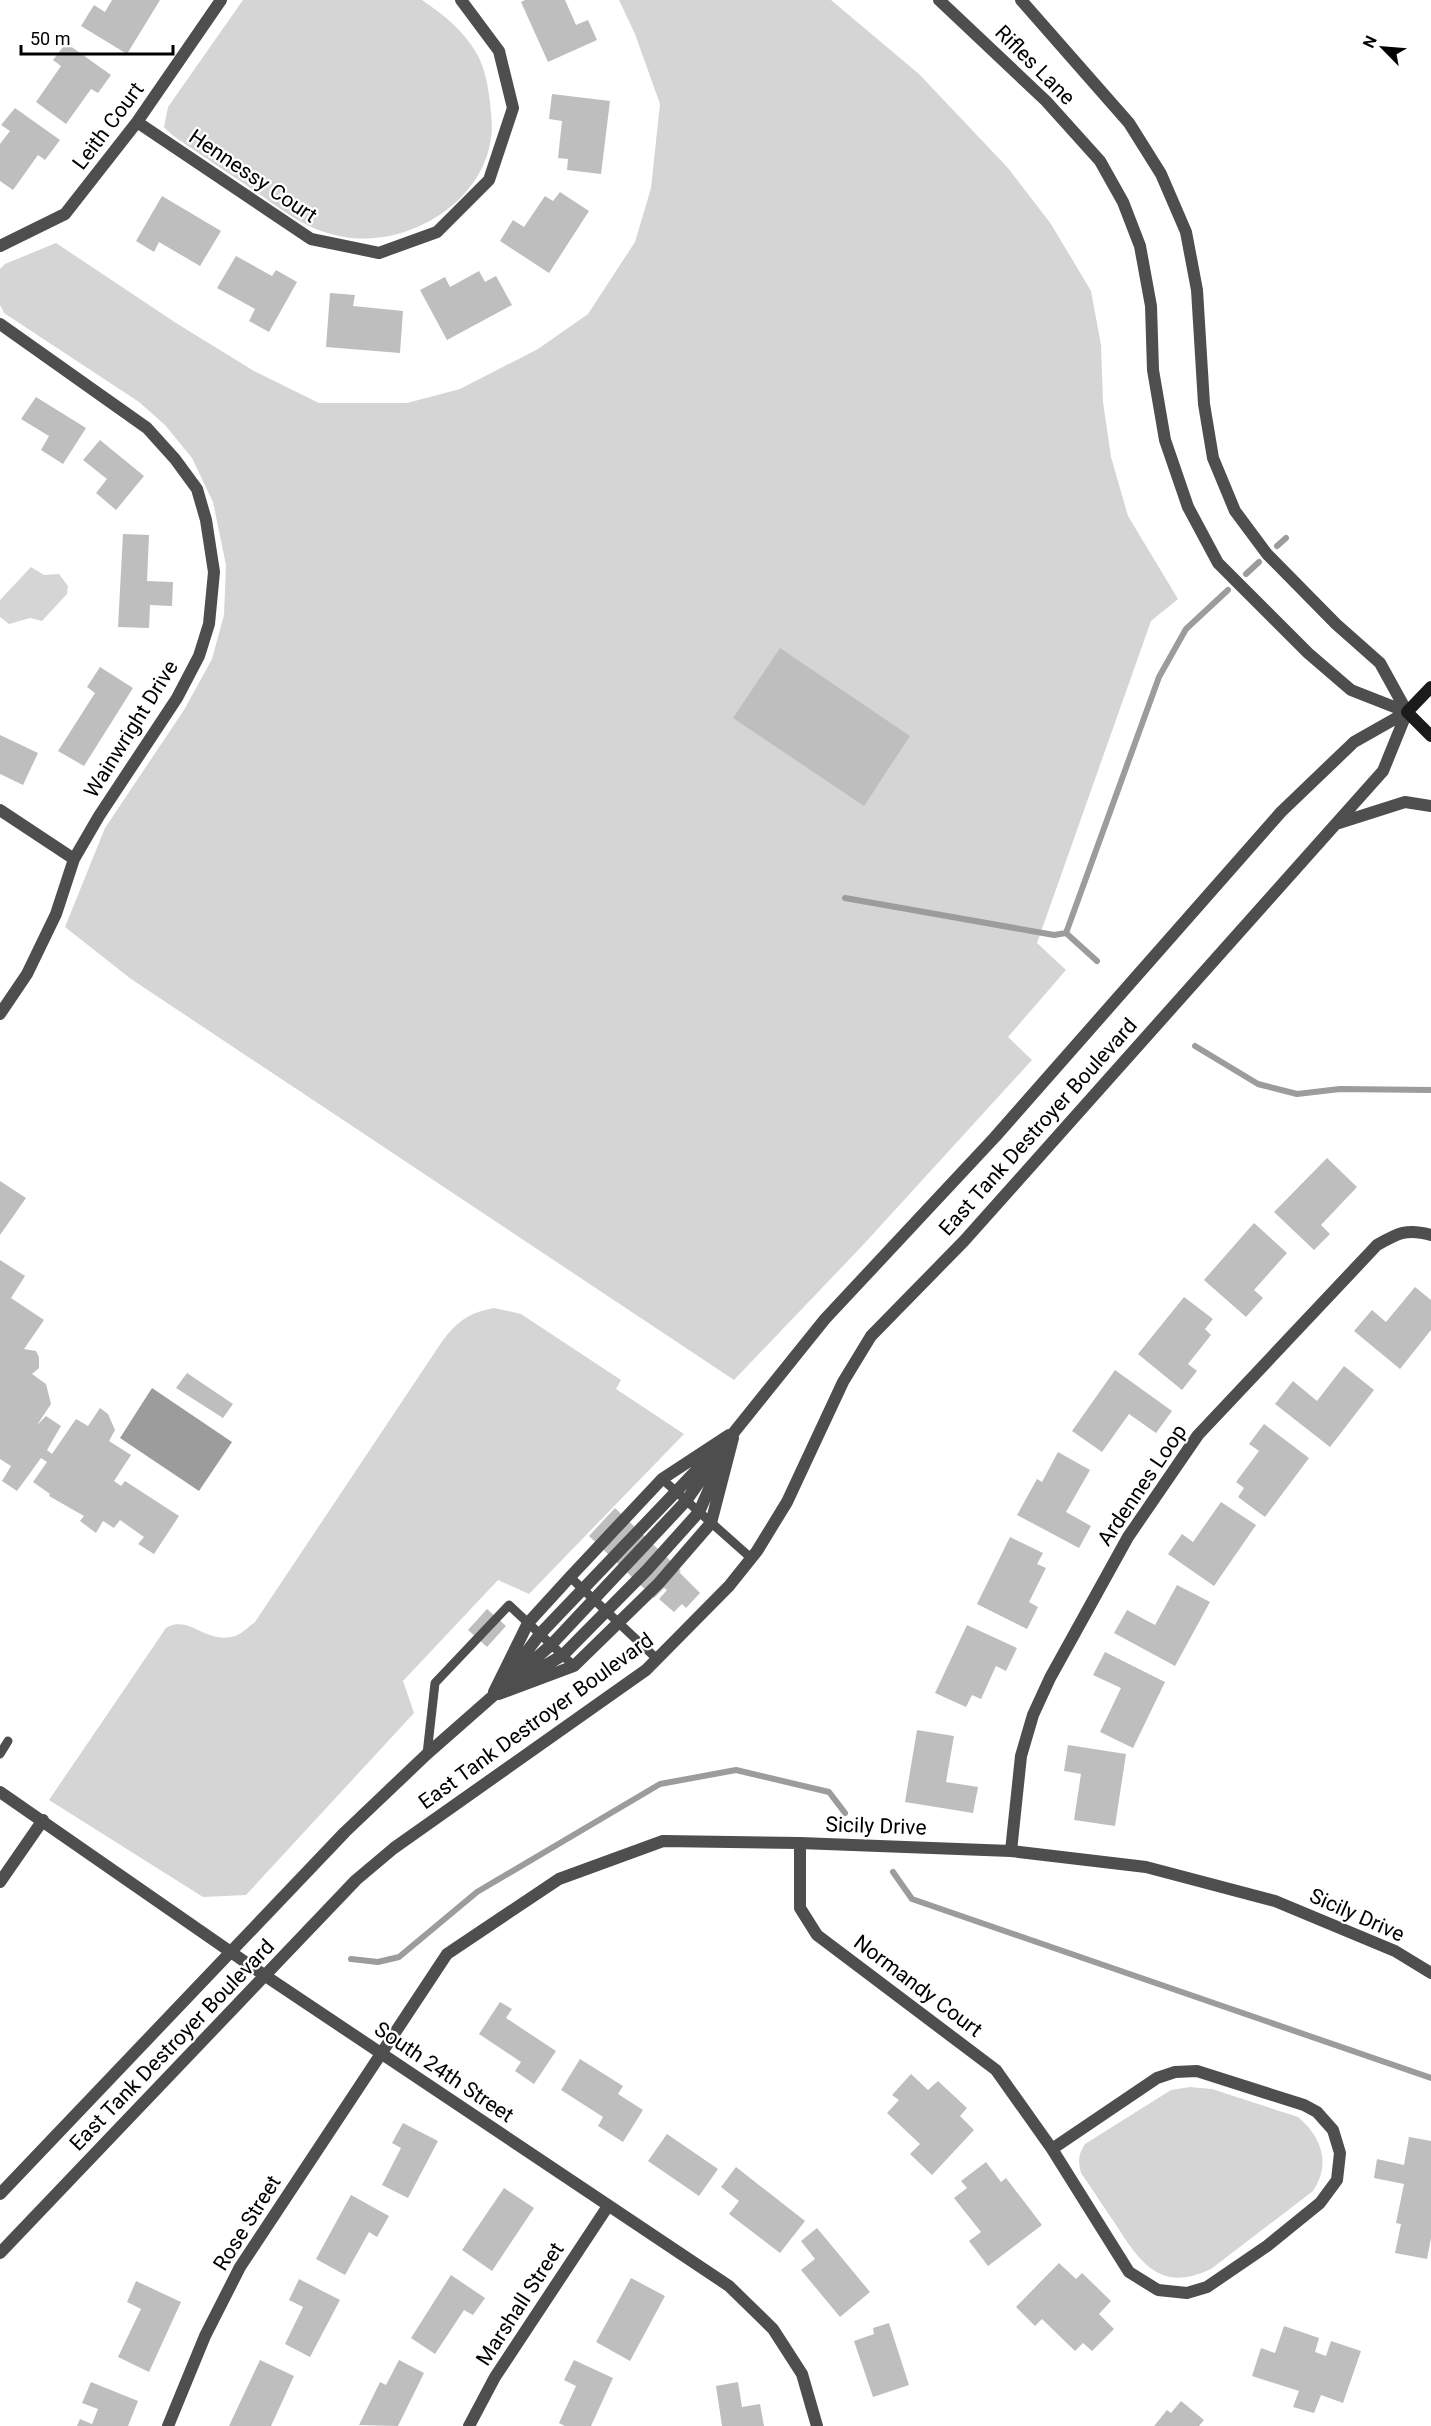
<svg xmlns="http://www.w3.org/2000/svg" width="1431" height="2426" font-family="Roboto,sans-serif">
	<rect width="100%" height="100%" fill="#fff"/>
	<path fill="#d5d5d5" d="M243,0H422C444,15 464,31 477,54C485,68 488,86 490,102C491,114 493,127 491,138C482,207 399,252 335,235C304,228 281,209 255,191C228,173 200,154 172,135L164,127L168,107Z
		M619,0H831L919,74L1008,168L1051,224L1091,291L1101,345L1103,402L1111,457L1128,516L1178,599L1151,621L1037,943L1066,970L1008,1037L1032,1060L863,1245L734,1380L131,979L65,927L105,828L184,710L212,659L224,615L226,565L213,502L192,458L165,425L139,402L4,313L0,305V269L5,264L56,243L176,323L254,371L319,403H407L460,389L538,349L588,314L635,242L651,188L660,104L635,34Z
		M31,567L44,575L59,574L68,586L67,594L42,621L30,618L9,624L0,617V600Z
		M494,1308L521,1314L621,1380L616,1389L684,1434L529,1594L498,1580L403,1681L414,1713L246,1895L203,1897L49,1800L166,1628C189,1614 206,1645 235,1636C242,1634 249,1626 255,1622L443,1340C459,1320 469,1313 494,1308Z
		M1190,2087L1212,2089L1298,2117C1322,2137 1331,2164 1313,2191L1211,2269C1163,2292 1142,2266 1118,2228C1106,2210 1094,2192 1081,2173C1078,2162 1078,2154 1085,2144L1171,2090Z"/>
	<path fill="#9c9c9c" d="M152,1388L232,1442L199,1491L120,1438Z"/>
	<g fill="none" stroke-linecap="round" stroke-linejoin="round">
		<path stroke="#9c9c9c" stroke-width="6" d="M1277,546L1286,538
			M1246,574L1259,562
			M845,898L1054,935L1066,933
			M1097,961L1066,933L1159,677L1186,629L1228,590
			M1195,1046L1258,1084L1297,1094L1340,1089L1431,1090
			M893,1872L912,1899L1431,2078
			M351,1959L378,1962L399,1957L477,1892L660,1784L736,1770L829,1792L845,1813"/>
	</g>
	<path fill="#bebebe" d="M112,0H160L127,54L81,26L94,5L105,12Z
		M525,0H565L576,25L588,20L597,40L548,62L521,2Z
		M66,43L111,75L98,93L91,89L66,124L36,102L61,66L53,60Z
		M552,94L610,101L601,174L567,170L568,159L558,158L562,121L549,119Z
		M15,108L60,140L45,160L38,155L13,190L0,181V144L10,131L1,125Z
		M560,192L589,211L549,273L500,241L513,220L524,227L545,196L553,201Z
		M162,196L221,231L200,266L159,242L154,252L136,241Z
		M236,256L272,276L276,270L297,282L269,332L249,321L255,309L217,288Z
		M479,271L485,282L496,276L512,305L447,340L420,290L445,277L450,287Z
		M330,293L355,295L353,306L403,311L400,353L326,347Z
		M36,397L86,428L63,464L41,450L49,436L21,419Z
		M100,440L144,476L116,510L96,493L107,479L83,460Z
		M123,534L149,535L147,581L173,582L172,606L150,605L149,628L118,627Z
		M780,648L910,736L864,806L733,718Z
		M100,667L133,688L84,766L58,751L95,693L87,687Z
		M0,735L38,753L23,785L0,774Z
		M1327,1158L1357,1187L1321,1225L1330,1234L1314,1250L1274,1212Z
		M0,1181L26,1198L0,1235Z
		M1254,1223L1287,1253L1254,1290L1263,1298L1246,1317L1204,1280Z
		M0,1260L25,1276L11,1298L44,1320L24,1349L36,1351L39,1357V1368L32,1374L46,1384L51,1404L37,1425L46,1416L61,1426L47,1450L52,1454L76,1419L88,1426L100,1408L108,1414L115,1430L109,1441L131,1455L114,1481L121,1486L125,1481L179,1516L154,1554L138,1544L144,1537L120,1520L114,1528L103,1521L96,1533L80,1521L84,1516L49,1496L50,1494L33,1482L47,1462L41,1458L17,1491L2,1481L11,1466L0,1459Z
		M1415,1287L1431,1300V1330L1400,1369L1354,1331L1372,1310L1386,1322Z
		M1184,1297L1213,1319L1205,1329L1211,1335L1188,1364L1197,1371L1182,1390L1138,1354Z
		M1344,1366L1374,1390L1330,1447L1275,1404L1293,1381L1317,1401Z
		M1115,1370L1172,1411L1156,1433L1129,1414L1102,1452L1072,1431Z
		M187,1373L233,1404L223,1418L176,1388Z
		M1264,1424L1309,1458L1265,1517L1238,1497L1244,1488L1236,1482L1259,1451L1249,1444Z
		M1058,1452L1090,1470L1066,1512L1091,1526L1079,1548L1017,1515L1037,1479L1042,1482Z
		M1221,1502L1256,1525L1214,1586L1168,1554L1182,1534L1193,1542Z
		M615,1508L681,1571L679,1572L700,1593L686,1608L682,1604L674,1612L659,1599L667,1590L664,1588L654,1598L589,1536Z
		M1010,1537L1043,1553L1037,1564L1046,1568L1029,1602L1038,1607L1027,1629L977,1604Z
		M1177,1585L1210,1602L1175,1666L1114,1633L1127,1610L1155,1625Z
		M487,1609L506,1626L487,1647L468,1630Z
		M967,1625L1017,1648L1006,1671L996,1666L981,1699L972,1695L966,1707L935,1693Z
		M1105,1652L1165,1682L1133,1748L1100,1732L1121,1688L1093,1675Z
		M917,1730L954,1736L946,1782L978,1787L973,1813L905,1802Z
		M1068,1745L1126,1754L1115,1826L1074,1820L1081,1774L1064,1771Z
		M500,2002L512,2009L506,2018L556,2051L534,2084L515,2071L521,2062L479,2034Z
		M580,2059L623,2086L618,2094L643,2110L623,2142L598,2126L603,2117L561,2090Z
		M911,2074L928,2090L938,2081L967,2108L960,2116L974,2130L932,2175L910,2154L920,2144L887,2113L899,2100L892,2095Z
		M403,2123L438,2141L408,2198L382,2185L401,2148L392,2143Z
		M667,2134L718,2169L699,2196L648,2161Z
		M1409,2137L1431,2141V2238L1427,2259L1395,2253L1401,2224L1396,2223L1404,2184L1374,2178L1377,2159L1404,2165Z
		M986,2162L1001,2182L1006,2178L1042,2225L988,2266L969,2241L981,2232L954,2198L967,2188L961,2181Z
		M736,2167L805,2221L780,2253L729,2214L739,2201L721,2187Z
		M504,2188L534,2208L492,2271L462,2250Z
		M351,2195L389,2216L377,2237L369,2232L345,2275L316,2259Z
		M817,2228L870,2292L840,2317L801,2270L815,2259L801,2241Z
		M1059,2263L1076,2279L1082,2273L1111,2301L1099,2314L1114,2329L1092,2351L1083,2343L1075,2351L1042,2319L1035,2326L1016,2307Z
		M451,2275L485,2298L473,2315L464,2310L435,2354L411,2338Z
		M631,2278L665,2296L630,2361L596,2342Z
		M299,2279L340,2300L310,2357L285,2344L303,2307L289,2300Z
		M136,2281L181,2302L149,2372L118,2357L141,2309L127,2302Z
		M889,2323L909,2385L873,2397L854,2341L874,2334L873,2328Z
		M1284,2326L1319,2338L1315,2352L1326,2356L1331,2341L1361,2351L1343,2403L1321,2395L1314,2413L1293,2407L1299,2391L1252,2376L1261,2348L1275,2353Z
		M260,2360L294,2376L271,2426H229Z
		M399,2360L424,2373L398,2426L359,2425L380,2382L386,2385Z
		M574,2360L613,2378L591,2426H565L559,2423L576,2386L564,2380Z
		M91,2382L138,2401L128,2426H77L80,2419L92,2424L98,2409L82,2403Z
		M738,2382L742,2407L760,2404L764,2426H722L716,2386Z
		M1181,2401L1204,2420L1199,2426H1154L1167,2410L1171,2413Z"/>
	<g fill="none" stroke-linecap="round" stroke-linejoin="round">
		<path stroke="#4e4e4e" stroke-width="9" d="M662,1479L751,1558
			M570,1577L657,1659
			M0,1754L8,1741
			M427,1754L435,1683L509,1605L574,1666"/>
		<path stroke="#4e4e4e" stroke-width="12" d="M137,122L311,239L379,253L437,232L489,180L513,108L499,51L461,0
			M0,246L65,214L137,122L221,0
			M0,324L147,428L175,459L197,489L206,520L214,572L209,624L199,656L177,698L99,816L74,859L56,914L27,974L0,1014
			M0,810L74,859
			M800,1843V1908L817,1935L996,2070L1052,2149L1129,2272L1158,2290L1187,2293L1207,2287L1267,2246L1320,2203L1337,2180L1340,2153L1333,2130L1317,2112L1304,2105L1197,2071L1175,2072L1157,2078L1052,2149
			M1011,1851L1021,1756L1033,1715L1050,1678L1128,1537L1198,1435L1377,1245C1398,1233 1407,1228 1431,1235
			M0,1882L43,1820
			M264,1975L729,2286L773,2329L802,2374L817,2426
			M168,2426L205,2336L240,2267L447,1954L559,1879L663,1841L800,1843L1011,1851L1146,1867L1275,1901L1395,1951L1431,1973
			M469,2426L495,2377L608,2206"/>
		<path stroke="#4e4e4e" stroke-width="12" d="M939,0L1046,101L1100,161L1123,202L1140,246L1151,306L1153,370L1165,440L1188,507L1218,563L1308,653L1351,690L1407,712
			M1021,0L1129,123L1161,174L1186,232L1197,290L1204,404L1213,458L1235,511L1267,554L1336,624L1380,663L1407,712
			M1339,823L1405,802L1431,806
			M510,1674L540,1634L713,1453
			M521,1680L563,1655L647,1570L699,1512L721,1462
			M494,1692L528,1623L570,1577L662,1479L729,1435
			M499,1694L574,1666L659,1583L711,1523L733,1438
			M0,1792L264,1975
			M0,2194L345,1832L427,1754L551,1645L686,1501L735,1431L825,1319L995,1137L1281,812L1354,742L1407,712
			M0,2253L356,1880L394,1848L646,1670L729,1586L757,1551L787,1502L843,1382L871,1336L964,1241L1383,771L1407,712"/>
		<path stroke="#1b1b1b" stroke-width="12" d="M1431,687L1407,712L1431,736"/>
	</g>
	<g text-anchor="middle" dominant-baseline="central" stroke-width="4.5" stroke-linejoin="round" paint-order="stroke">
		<g font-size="21" fill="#000" stroke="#fff">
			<text transform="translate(1035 65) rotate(45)">Rifles Lane</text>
			<text transform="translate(108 126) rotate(-53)">Leith Court</text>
			<text transform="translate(253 176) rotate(34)">Hennessy Court</text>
			<text transform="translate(131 729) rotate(-58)">Wainwright Drive</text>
			<text transform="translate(1038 1127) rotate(-48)">East Tank Destroyer Boulevard</text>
			<text transform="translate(1142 1485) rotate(-56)">Ardennes Loop</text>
			<text transform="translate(536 1721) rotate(-36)">East Tank Destroyer Boulevard</text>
			<text transform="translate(876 1826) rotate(2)">Sicily Drive</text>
			<text transform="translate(1357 1915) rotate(24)">Sicily Drive</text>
			<text transform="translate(918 1986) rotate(37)">Normandy Court</text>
			<text transform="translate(172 2045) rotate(-46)">East Tank Destroyer Boulevard</text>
			<text transform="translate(444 2072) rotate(34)">South 24th Street</text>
			<text transform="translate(247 2223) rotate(-58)">Rose Street</text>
			<text transform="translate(520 2304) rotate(-57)">Marshall Street</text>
		</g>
	</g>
	<g transform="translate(1383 48) rotate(295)" stroke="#ffffff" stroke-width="4.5" paint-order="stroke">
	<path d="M0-4.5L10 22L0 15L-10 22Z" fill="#000000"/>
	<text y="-9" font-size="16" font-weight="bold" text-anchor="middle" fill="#000000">N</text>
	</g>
	<path d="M21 45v9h152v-9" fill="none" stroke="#000000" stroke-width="3"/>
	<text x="30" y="45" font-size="18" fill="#000000" stroke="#ffffff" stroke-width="4.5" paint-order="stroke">50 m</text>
</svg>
